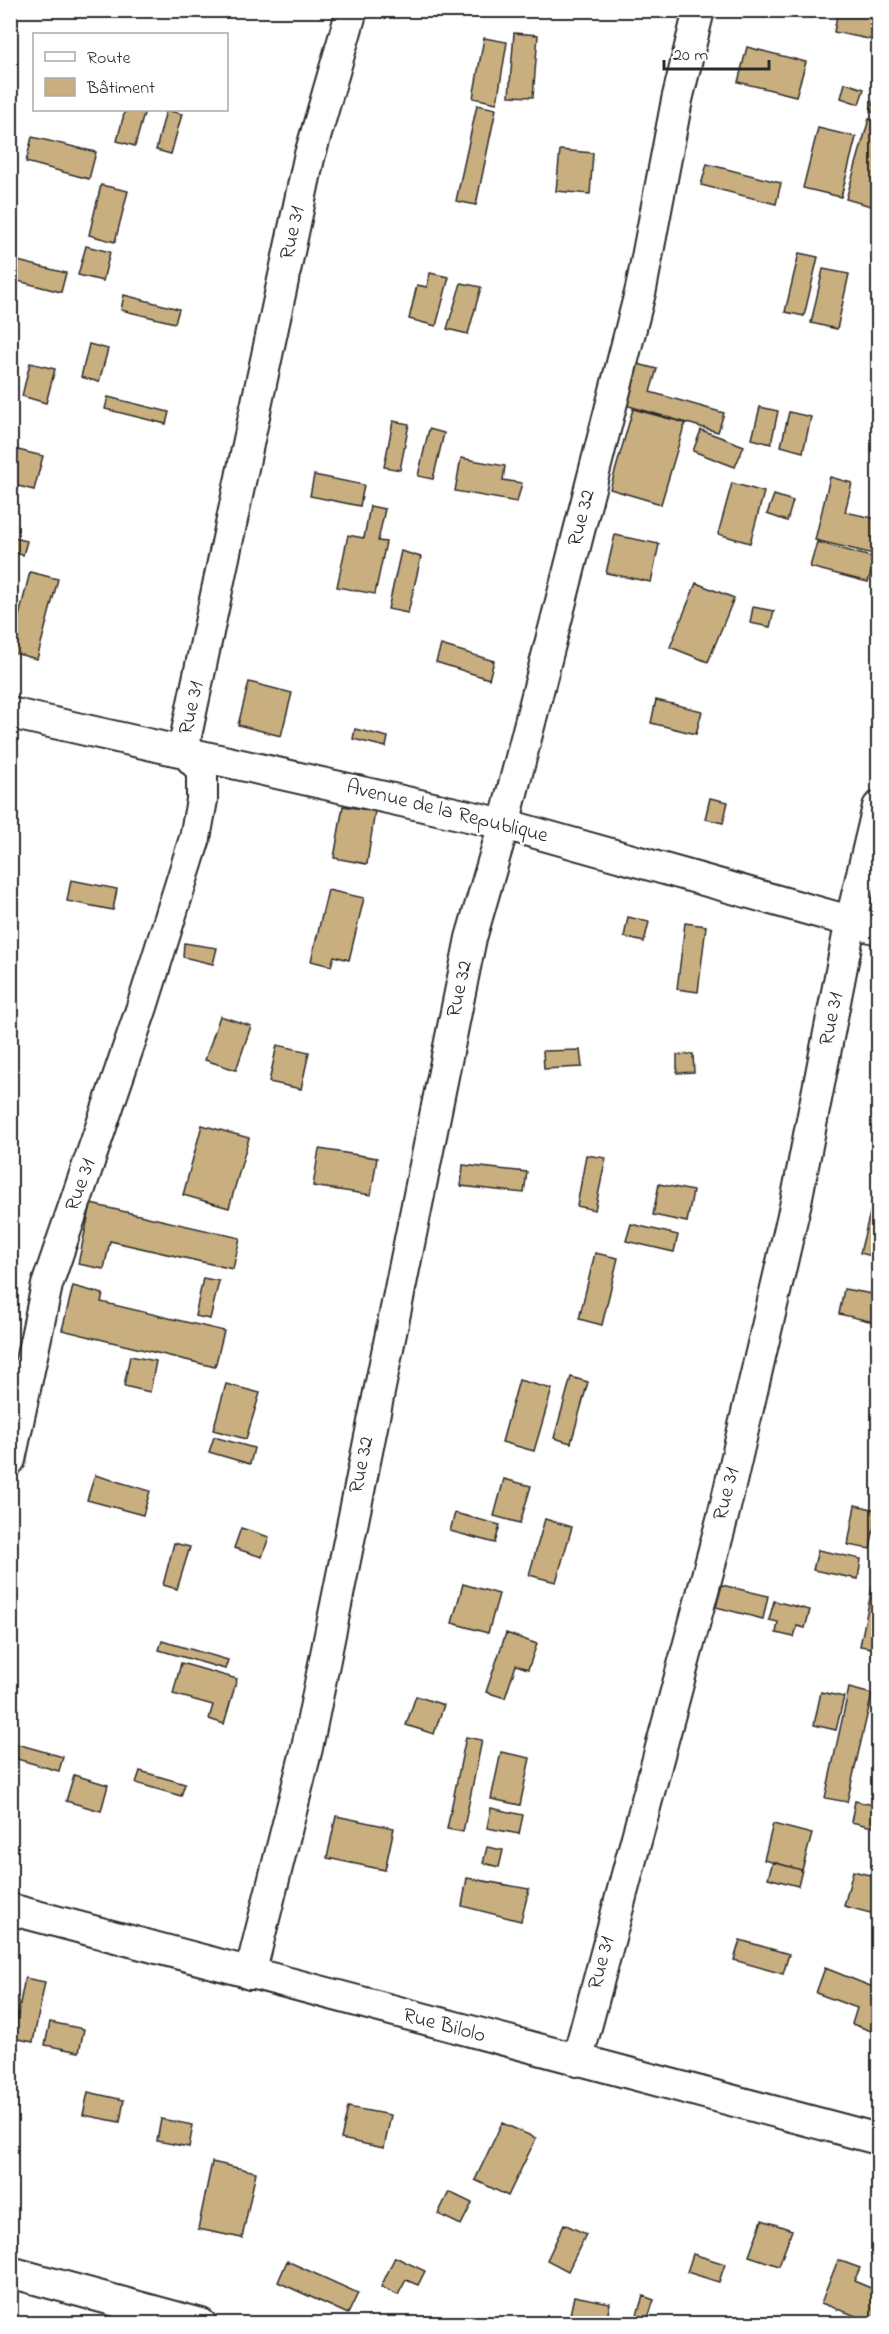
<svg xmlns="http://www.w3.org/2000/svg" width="889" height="2334" font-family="'Indie Flower',sans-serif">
	<rect width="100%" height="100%" fill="#fff"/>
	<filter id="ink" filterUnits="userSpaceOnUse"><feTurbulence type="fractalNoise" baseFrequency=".0167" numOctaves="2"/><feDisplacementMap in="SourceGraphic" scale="12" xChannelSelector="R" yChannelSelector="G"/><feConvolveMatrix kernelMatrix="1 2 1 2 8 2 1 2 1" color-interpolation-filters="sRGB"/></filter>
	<g filter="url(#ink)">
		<path fill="#c9af80" stroke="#2b2b2b" stroke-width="1.5" d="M838,10H878L874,40L834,32Z
			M514,33L538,35L533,97L509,96Z
			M484,38L507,42L497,103L473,98Z
			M747,47L806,62L796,96L738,82Z
			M845,83L864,89L859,104L841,98Z
			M875,97L878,98V114L870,111Z
			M477,105L496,109L476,205L456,201Z
			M125,110H145L135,146L117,141Z
			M166,110L182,114L171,154L156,150Z
			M869,119L878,121V208L846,199Z
			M818,128L856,137L841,197L803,188Z
			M32,137L96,152L89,179L26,162Z
			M560,150L593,153L590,194L556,191Z
			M707,164L781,183L776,204L701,185Z
			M101,185L128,191L115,242L89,235Z
			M86,246L110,252L103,281L78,275Z
			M799,253L818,257L804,316L785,312Z
			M10,259L66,273L61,292L10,279Z
			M823,269L849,274L837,329L811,323Z
			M430,273L449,277L436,326L409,319L417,285L427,287Z
			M461,283L481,287L468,334L447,329Z
			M124,295L179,309L175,323L121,310Z
			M89,344L108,349L99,382L81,377Z
			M30,363L55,369L46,403L22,396Z
			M634,363L657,369L650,392L724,413L718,432L622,404Z
			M108,397L169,412L166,424L105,409Z
			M760,407L778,411L771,444L752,439Z
			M633,409L685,423L661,504L610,489Z
			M789,412L811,417L803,452L781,446Z
			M393,421L409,424L400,470L384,467Z
			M429,429L444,433L433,479L418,476Z
			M701,430L744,446L735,467L693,451Z
			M18,450L43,456L34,490L10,484Z
			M461,458L505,466L503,480L522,483L517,502L455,491Z
			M314,475L364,485L360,506L310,496Z
			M830,477L852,483L845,512L878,519V555L815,540Z
			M732,483L764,492L750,543L718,534Z
			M774,495L793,501L787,521L767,514Z
			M370,506L385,509L378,541L386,542L375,594L337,587L348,535L364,538Z
			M615,535L659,544L651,582L606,573Z
			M10,537L27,541L23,555L10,552Z
			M817,542L875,558L868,582L810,567Z
			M401,551L421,557L408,613L388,609Z
			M30,572L58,579L37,659L10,652Z
			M696,583L734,598L708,662L670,647Z
			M753,607L774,611L770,627L750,623Z
			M441,645L494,661L489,679L436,662Z
			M249,682L292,693L281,736L238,725Z
			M656,700L702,711L696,734L651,723Z
			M355,729L388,737L386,747L353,739Z
			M710,798L728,802L723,823L705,819Z
			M343,806L375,811L367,864L334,858Z
			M71,880L117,889L113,910L67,901Z
			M328,890L364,898L349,960L334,956L331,966L311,961Z
			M628,917L649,922L644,942L624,937Z
			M685,923L706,926L698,992L677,989Z
			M184,943L217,948L213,964L183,957Z
			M10,1016L18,1017L14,1037L10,1036Z
			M220,1016L251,1026L236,1070L205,1060Z
			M277,1045L309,1052L301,1089L269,1082Z
			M580,1050L582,1067L544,1069L543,1051Z
			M693,1054L694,1072L677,1073V1055Z
			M202,1125L249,1138L229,1208L183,1195Z
			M319,1149L377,1158L371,1195L313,1186Z
			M586,1155L606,1158L595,1210L577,1206Z
			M463,1165L527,1172L524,1193L461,1186Z
			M659,1184L693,1191L687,1222L653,1215Z
			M873,1201L878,1202V1264L875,1263L876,1257L860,1253Z
			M91,1204L240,1238L233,1269L110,1241L104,1269L78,1264Z
			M631,1224L678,1235L674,1252L626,1241Z
			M595,1253L618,1258L602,1325L579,1319Z
			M203,1278L219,1281L210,1319L195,1316Z
			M73,1286L103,1294L101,1302L224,1331L215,1367L62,1330Z
			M844,1289L878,1295V1323L839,1314Z
			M130,1356L156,1361L150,1392L124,1386Z
			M571,1377L588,1382L571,1443L554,1438Z
			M519,1380L552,1389L534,1451L502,1442Z
			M226,1384L260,1393L246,1439L213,1430Z
			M214,1437L254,1448L250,1464L209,1452Z
			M95,1475L150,1491L143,1515L87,1500Z
			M504,1479L531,1486L520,1523L494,1516Z
			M855,1505L877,1510L870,1549L848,1545Z
			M455,1513L500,1525L495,1543L450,1531Z
			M545,1519L572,1527L556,1582L529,1575Z
			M241,1528L269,1537L262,1557L234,1548Z
			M174,1543L190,1547L177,1589L163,1585Z
			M818,1550L861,1559L858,1579L813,1570Z
			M878,1559V1649L860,1646Z
			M463,1584L499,1594L488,1633L452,1623Z
			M722,1585L768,1596L763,1619L716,1607Z
			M774,1601L810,1610L805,1628L797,1626L794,1637L776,1633L778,1622L769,1620Z
			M506,1633L537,1644L528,1669L516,1665L505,1698L486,1692Z
			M162,1641L228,1660L225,1669L159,1650Z
			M181,1663L237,1679L224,1724L209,1719L213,1705L173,1694Z
			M849,1688L872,1694L847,1802L825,1798Z
			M821,1692L844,1697L836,1730L814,1725Z
			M416,1696L444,1705L434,1734L406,1725Z
			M466,1737L482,1740L463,1832L447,1829Z
			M10,1742L63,1757L59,1771L10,1757Z
			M501,1752L530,1758L520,1805L491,1799Z
			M140,1771L185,1784L181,1796L136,1783Z
			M74,1775L108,1785L101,1811L66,1801Z
			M855,1801L878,1806L873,1827L851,1822Z
			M491,1808L523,1815L519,1834L487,1828Z
			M336,1816L394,1828L385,1870L327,1858Z
			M773,1824L812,1834L802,1870L764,1860Z
			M487,1847L503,1850L499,1867L483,1863Z
			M773,1862L802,1870L798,1886L768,1878Z
			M853,1871L878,1877V1915L844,1906Z
			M467,1878L529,1889L521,1921L462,1906Z
			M740,1940L789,1954L783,1974L734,1960Z
			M825,1968L878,1989V2020L874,2032L852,2024L857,2008L816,1993Z
			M25,1978L45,1982L33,2042L13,2038Z
			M50,2022L84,2029L79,2052L45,2045Z
			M88,2092L124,2100L120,2122L83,2115Z
			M348,2107L391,2115L384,2148L341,2139Z
			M161,2119L193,2125L189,2147L157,2141Z
			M502,2123L536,2138L508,2196L475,2180Z
			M212,2162L256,2172L242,2238L198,2229Z
			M449,2192L472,2203L461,2225L438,2214Z
			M762,2220L792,2230L779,2266L749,2256Z
			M564,2224L586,2234L568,2271L547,2260Z
			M693,2254L725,2264L719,2282L687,2272Z
			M395,2257L425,2271L418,2285L406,2280L398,2295L381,2287Z
			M838,2260L860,2268L854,2281L878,2291V2324L821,2303Z
			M287,2261L358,2293L348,2314L278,2282Z
			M574,2296L610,2303L606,2324H568Z
			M643,2296L654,2300L646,2324H634Z"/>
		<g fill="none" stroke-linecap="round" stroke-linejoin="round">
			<defs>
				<path id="minor" d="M10,713L504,824L878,929
					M10,1460L47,1285L142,1007L195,838L202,800V770L183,750L309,158L352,10
					M10,1909L878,2139
					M250,1974L307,1748L471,938L504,824L641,289L677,100L699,10
					M577,2061L723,1516L796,1202L851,920L878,807
					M10,2272L201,2324"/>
			</defs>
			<use href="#minor" stroke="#2b2b2b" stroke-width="34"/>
			<use href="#minor" stroke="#fff" stroke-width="30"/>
		</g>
	</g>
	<g text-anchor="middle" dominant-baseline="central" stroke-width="5" stroke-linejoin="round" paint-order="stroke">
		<g font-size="21" fill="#2b2b2b" stroke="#fff">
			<text transform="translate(293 233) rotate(-78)">Rue 31</text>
			<text transform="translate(582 518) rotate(-76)">Rue 32</text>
			<text transform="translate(192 708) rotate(-78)">Rue 31</text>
			<text transform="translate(447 812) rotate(14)">Avenue de la Republique</text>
			<text transform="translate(460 989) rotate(-78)">Rue 32</text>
			<text transform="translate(832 1019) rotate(-79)">Rue 31</text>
			<text transform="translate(81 1185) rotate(-71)">Rue 31</text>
			<text transform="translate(362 1465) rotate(-79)">Rue 32</text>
			<text transform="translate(727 1494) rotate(-76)">Rue 31</text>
			<text transform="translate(602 1963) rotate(-76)">Rue 31</text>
			<text transform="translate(444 2026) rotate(15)">Rue Bilolo</text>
		</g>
	</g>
	<rect width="889" height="2334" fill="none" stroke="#fff" stroke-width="36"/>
	<rect x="18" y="18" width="853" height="2298" fill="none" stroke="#2b2b2b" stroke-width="2" filter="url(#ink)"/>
	<rect x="33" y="33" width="195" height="78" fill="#ffffff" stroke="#aaaaaa" stroke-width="1.5"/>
	<rect x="45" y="52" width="30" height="9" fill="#ffffff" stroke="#aaaaaa" stroke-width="1.5"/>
	<text x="87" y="63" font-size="18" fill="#2b2b2b">Route</text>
	<rect x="45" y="78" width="30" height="18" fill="#c9af80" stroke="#aaaaaa" stroke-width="1.5"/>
	<text x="87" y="93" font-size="18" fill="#2b2b2b">Bâtiment</text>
	<path d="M664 60v9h105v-9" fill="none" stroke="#2b2b2b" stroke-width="3"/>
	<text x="673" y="60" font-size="18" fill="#2b2b2b" stroke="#ffffff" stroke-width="4.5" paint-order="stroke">20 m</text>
</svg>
